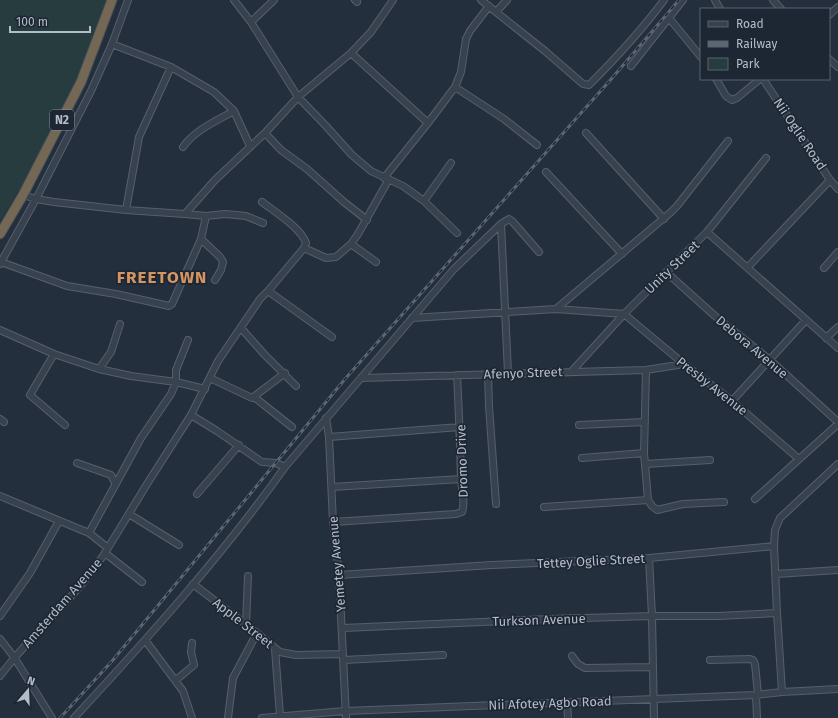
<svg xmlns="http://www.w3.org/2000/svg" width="838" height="718" font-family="'Fira Sans',sans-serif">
	<rect width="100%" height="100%" fill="#242f3e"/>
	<path fill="#263c3f" d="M0,0H107L73,88L29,175L0,221Z"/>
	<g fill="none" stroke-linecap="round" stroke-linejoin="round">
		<defs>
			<path id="minor" d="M234,0L251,22L298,97L351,53L371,32L393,0
				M355,0L357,2
				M481,0L545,51L583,84L589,85C616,58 641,31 664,0
				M715,0L720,9
				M773,0L781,9
				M496,12L507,0
				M829,15L838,7
				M669,18L701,57
				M251,22L274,0
				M112,44L171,67L214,92L234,111L250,146
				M351,53L428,123L384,178
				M829,59L838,67
				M631,66L683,0
				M716,79L726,96L732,100L737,98L760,79
				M763,79L830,180L838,189
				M455,87L504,119L537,145
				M428,123L455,87L461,72L466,39L470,31L489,6
				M265,133L281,150L307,169L344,202L367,220
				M586,133L664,219
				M183,147C195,130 216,121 234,111
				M546,172L622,254
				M23,195L36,199L54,202L126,210L185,214
				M424,201L451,163
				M262,202C275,212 301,228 306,243L304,248
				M126,210L139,137L171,67
				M263,223L246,216L225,214L206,216L185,214L215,180L265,133L298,97L326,126L352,155L371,171L403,186L424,201L457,233
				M501,224L508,373
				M707,232L838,348
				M201,239L220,257L223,262L221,270L215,280
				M351,244L376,262
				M1,262L67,286L116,294L169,306L172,304L201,239L206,216
				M0,264L36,199L91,91L112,44L128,0
				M748,267L830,180
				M824,268L838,252
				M666,272L715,316L770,360L838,422
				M268,291L332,337
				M556,309L670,213L677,206L728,141
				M624,314L684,364L732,401L799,459
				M412,318L556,309L624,314
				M241,328L264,354L296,386
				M0,330L54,354L99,369L131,376L176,382L205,389
				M826,338L838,327
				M54,354L30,395L65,425
				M99,369L111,352L120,324
				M646,370L644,453L648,500L652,506L657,510L683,504L724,502
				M572,371L624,314L707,232L766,158
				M488,374L489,406L496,504
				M210,378L252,398L285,373
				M361,378L646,370L684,364
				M254,397L292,427
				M732,401L806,320
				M191,415L217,431L259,460L262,462L276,463L285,467
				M326,418L329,437L333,522L339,575L346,718
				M0,419L4,422
				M579,425L645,422
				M329,437L460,427
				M582,458L644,453
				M77,463L111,475L115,483
				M645,464L710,460
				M332,487L461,479
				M197,494L239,445
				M0,496L89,533L108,548C79,596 33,631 0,676
				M755,499L838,424
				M544,507L648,500
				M129,514L179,545
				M333,522L456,514L462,512C466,502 461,488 461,478C460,444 459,410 457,375
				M89,533L141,438L171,394L176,382V370L188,340
				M774,546L775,530L780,518L838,464
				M108,548L147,484L191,415L218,361L260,299L268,291L304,248L326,258L336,257L351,244L358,234L389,179
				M105,553L142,582
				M649,558L652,616H718L777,613L782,692
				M776,574L838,570
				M339,575L492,565L649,558L774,546L777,613
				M193,584L257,633L280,652L296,655L343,654
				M0,616L30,573L59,521
				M246,625L248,576
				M343,628L549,619L652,616L654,718
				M0,639L14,657L52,718
				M145,640L183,691L192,718
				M275,649L280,716
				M572,656L578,664L585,668L653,667
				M344,660L443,655
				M710,660L750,659L753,660L755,664L758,694
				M176,680L194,665L191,652L192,643
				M756,695L757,718
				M567,702L568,718
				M74,718C148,638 221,557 285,467L454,269L501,224L509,219L512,221L539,252
				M228,718L233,678L257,633
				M262,718L345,711L756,695L782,692L838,689"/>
			<path id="highway" d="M0,234L23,195L81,82L112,0"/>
		</defs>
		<use href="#minor" stroke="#565f6c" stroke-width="8"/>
		<use href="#highway" stroke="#434c59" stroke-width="11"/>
		<use href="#minor" stroke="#38414e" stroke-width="6"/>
		<use href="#highway" stroke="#746855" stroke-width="9"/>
		<defs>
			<path id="rail" d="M60,718L113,660L345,379L613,77L679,0"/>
		</defs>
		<use href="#rail" stroke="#5a6575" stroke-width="3"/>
		<use href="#rail" stroke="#1d2633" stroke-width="1.5" stroke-dasharray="4.5" stroke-linecap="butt"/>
	</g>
	<g text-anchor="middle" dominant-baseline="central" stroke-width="3.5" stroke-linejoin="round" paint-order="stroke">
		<rect fill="#1d2633" stroke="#878f9c" stroke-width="1" x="50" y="110" width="24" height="20" rx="3"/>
		<g font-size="12" font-weight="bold" fill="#b4bcc9">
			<text x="62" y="120">N2</text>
		</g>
		<g font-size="13" fill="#b4bcc9" stroke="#1d2633">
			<text transform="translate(800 134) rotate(56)">Nii Oglie Road</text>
			<text transform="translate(672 267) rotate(-44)">Unity Street</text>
			<text transform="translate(752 347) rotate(40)">Debora Avenue</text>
			<text transform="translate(523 373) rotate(-2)">Afenyo Street</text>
			<text transform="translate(712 386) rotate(38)">Presby Avenue</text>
			<text transform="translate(462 461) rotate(-92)">Dromo Drive</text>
			<text transform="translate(591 561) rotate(-3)">Tettey Oglie Street</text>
			<text transform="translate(337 564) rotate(-95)">Yemetey Avenue</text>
			<text transform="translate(62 603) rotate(-49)">Amsterdam Avenue</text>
			<text transform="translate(539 620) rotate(-2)">Turkson Avenue</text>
			<text transform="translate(243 623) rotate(38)">Apple Street</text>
			<text transform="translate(550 703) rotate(-2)">Nii Afotey Agbo Road</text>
		</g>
		<g font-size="17" font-weight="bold" letter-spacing="1" fill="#d59563" stroke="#1d2633">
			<text x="162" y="277">FREETOWN</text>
		</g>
	</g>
	<rect x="700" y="8" width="130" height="72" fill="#1d2633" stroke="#59626f"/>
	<rect x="708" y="21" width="20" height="6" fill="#38414e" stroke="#59626f"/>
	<text x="736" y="28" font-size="12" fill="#b4bcc9">Road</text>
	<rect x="708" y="41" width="20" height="6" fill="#5a6575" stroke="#59626f"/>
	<text x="736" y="48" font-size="12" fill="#b4bcc9">Railway</text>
	<rect x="708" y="58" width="20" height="12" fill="#263c3f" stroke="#59626f"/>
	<text x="736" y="68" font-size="12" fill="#b4bcc9">Park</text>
	<g transform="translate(28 690) rotate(19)" stroke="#1d2633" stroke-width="3" paint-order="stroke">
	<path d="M0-3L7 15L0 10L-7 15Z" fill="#b4bcc9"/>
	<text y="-6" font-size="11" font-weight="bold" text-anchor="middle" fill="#b4bcc9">N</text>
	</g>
	<path d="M10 26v6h80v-6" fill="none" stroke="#b4bcc9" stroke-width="2"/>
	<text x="16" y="26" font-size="12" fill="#b4bcc9" stroke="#1d2633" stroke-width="3" paint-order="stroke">100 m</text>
</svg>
